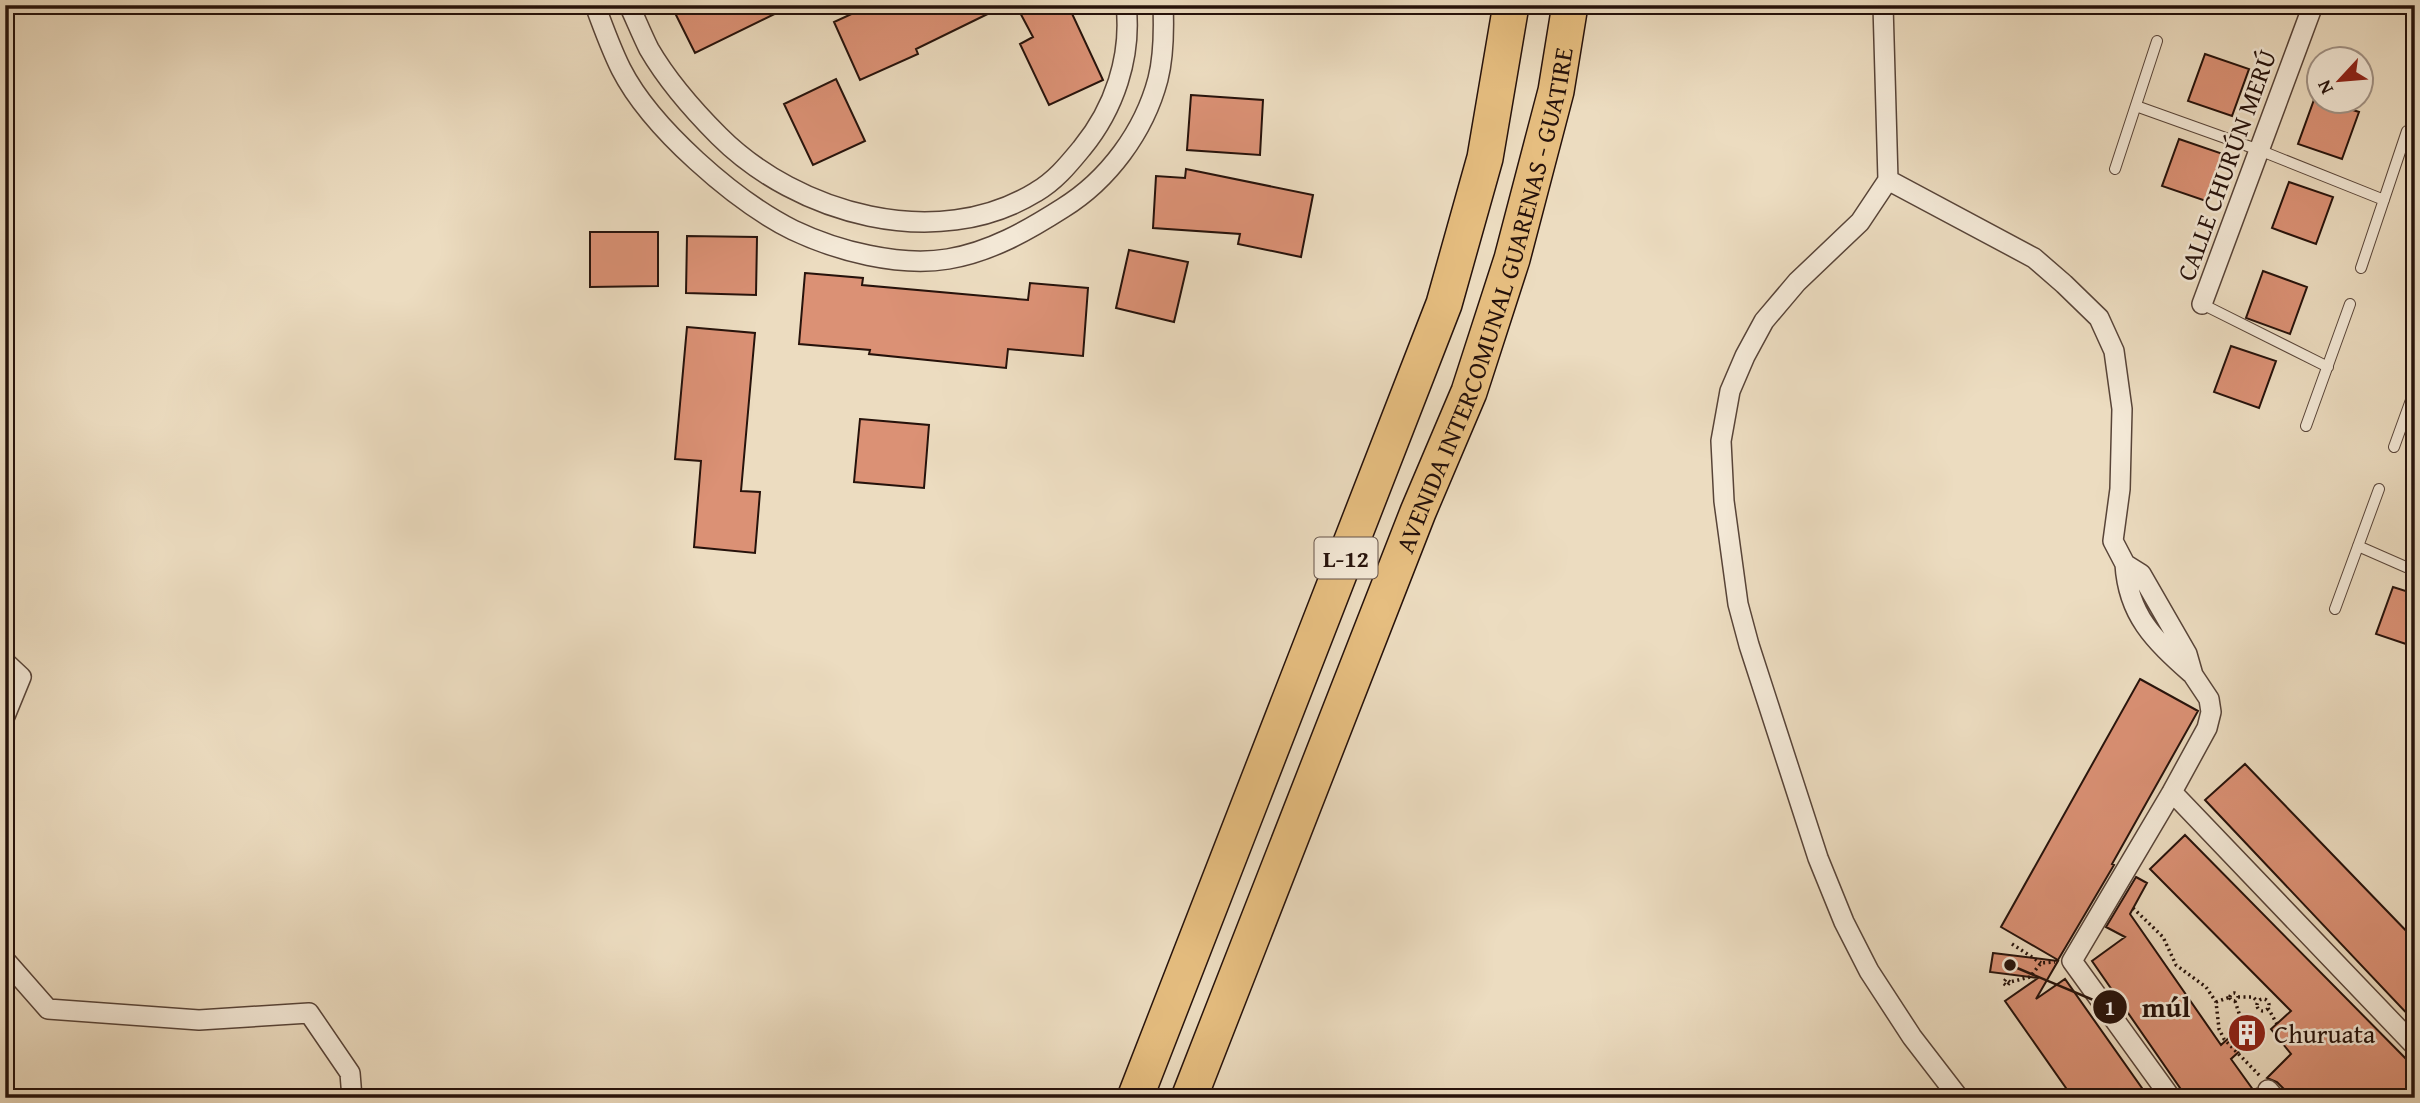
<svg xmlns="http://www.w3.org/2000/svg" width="2420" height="1103" font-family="'Gentium Book Plus',serif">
	<rect width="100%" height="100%" fill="#ecdcc0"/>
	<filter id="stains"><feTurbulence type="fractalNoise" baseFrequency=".00286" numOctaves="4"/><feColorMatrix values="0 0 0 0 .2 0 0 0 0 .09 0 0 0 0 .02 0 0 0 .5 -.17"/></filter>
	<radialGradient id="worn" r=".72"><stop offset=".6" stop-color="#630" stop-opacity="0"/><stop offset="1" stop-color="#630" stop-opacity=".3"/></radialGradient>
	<path fill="#db9175" stroke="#26120b" stroke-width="2" d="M671,5H793L695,53Z
		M871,5H1006L916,49L918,54L860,80L834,22Z
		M1016,5H1068L1103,80L1049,105L1020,44L1033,37Z
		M2205,54L2249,69L2232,116L2188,101Z
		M836,79L865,141L813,165L784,104Z
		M1191,95L1263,100L1260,155L1187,150Z
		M2315,97L2319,98V102H2328L2359,112L2342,159L2298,144Z
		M2179,139L2223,154L2206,201L2162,186Z
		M1186,169L1313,195L1301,257L1238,244L1240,234L1153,228L1156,176L1185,178Z
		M2289,182L2333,197L2316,244L2272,228Z
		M590,232H658V286L590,287Z
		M687,236L757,237L756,295L686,293Z
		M1129,250L1188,262L1174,322L1116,308Z
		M2263,271L2307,287L2290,334L2246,318Z
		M805,273L863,278L862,285L1028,300L1030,283L1088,288L1083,356L1008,349L1006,368L869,354L870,350L799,344Z
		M687,327L755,333L741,491L760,492L755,553L694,547L701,461L675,459Z
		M2231,346L2276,361L2259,408L2214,392Z
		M860,419L929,425L924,488L854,482Z
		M2393,587L2409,592L2407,596L2415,599V647L2376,634Z
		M2140,679L2198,711L2112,864L2114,865L2058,960L2001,927Z
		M2245,764L2415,940V1022L2205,800Z
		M2185,835L2415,1068V1098H2287L2285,1090L2277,1082L2267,1078L2291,1054L2271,1029L2291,1011L2150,869Z
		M2136,877L2147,883L2130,914L2221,1045L2251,1018L2262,1031L2231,1059L2254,1091L2256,1089L2259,1098H2187L2092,961L2125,937L2106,927Z
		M1993,953L2058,961L2036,999L2065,979L2149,1098H2073L2005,1001L2038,978L1990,972Z"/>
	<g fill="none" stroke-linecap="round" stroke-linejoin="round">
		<defs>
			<path id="lane" d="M2136,106L2259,150L2384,200
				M2115,169L2157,41
				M2361,268L2407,131
				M2202,304L2328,367
				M2306,426L2350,304
				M2394,447L2415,389
				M2358,546L2415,571
				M2335,609L2379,489"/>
			<path id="street" d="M595,5C603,27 611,49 621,69C651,128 735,201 793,230C837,251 899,267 948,259C990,252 1027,231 1063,208C1108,180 1144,132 1158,79C1164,55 1164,29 1163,5
				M629,5C636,20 642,35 649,49C667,80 693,110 719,136C797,214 937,253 1036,192C1055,181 1068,165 1082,148C1114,109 1132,57 1126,5
				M1883,5L1888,180L1860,222L1797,282L1764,321L1745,356L1730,391L1721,441L1724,501L1738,604L1749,645L1818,858L1844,922L1869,971L1912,1037L1959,1098
				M1888,180L2034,258L2064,284L2099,318L2114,351L2122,409L2120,489L2113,541L2125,564L2141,574L2187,654L2193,675L2209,699L2211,712L2207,728L2172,792L2072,961L2171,1098
				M2202,304L2313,5
				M2125,564C2128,615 2154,640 2191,673
				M5,662L21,677L5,716
				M2172,792L2415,1046
				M5,960L48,1009L199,1020L309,1013L350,1073L352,1098
				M2268,1090L2275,1098"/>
			<g id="highway">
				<path d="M1135,1098L1444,304L1485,158L1511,5"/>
				<path id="s1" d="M1189,1098L1418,512L1469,392L1512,259L1556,91L1570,5"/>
			</g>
		</defs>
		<use href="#lane" stroke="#584438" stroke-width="12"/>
		<use href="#street" stroke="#584438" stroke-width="22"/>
		<use href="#highway" stroke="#26120b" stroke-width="38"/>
		<path stroke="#26120b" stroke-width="3.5" stroke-dasharray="2 3.5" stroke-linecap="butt" d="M2133,908L2163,937L2176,965L2206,987L2216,1002L2219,1029L2224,1039L2260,1076
			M2012,944L2041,963
			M2010,982L2006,979L2003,983L2007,986L2010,982L2030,977L2041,963L2055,962
			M2230 997a4 4 0 1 1 8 0a4 4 0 1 1-8 0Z
			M2238,997H2253L2257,1001
			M2257 1005a6 6 0 1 1 12 0a6 6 0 1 1-12 0Z
			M2235,1001L2243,1025
			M2216,1002L2230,997
			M2268,1008L2277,1024"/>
		<use href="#lane" stroke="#f3e8d6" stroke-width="10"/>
		<use href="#street" stroke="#f3e8d6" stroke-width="19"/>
		<use href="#highway" stroke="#e6be80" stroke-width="35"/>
	</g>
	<defs>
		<symbol id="building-disc" viewBox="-11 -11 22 22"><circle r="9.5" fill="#8f2418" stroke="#f3e8d6"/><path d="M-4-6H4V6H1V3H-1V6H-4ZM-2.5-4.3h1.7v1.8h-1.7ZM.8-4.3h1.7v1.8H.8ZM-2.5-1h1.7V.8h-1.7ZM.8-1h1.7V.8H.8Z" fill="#fff"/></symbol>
	</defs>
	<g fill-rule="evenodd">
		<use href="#building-disc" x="2225" y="1011" width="44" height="44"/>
	</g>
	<g text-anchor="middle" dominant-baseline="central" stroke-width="5" stroke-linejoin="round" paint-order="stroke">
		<rect fill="#f3e8d6" stroke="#645248" stroke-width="2" x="1314.5" y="537.5" width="63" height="41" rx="5"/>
		<g font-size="24" font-weight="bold" fill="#26120b">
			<text x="1346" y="558">L-12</text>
		</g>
		<g font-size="26" fill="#26120b" stroke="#f3e8d6">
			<text transform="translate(2226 165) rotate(-70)">CALLE CHURÚN MERÚ</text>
			<text stroke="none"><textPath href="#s1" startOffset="852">AVENIDA INTERCOMUNAL GUARENAS - GUATIRE</textPath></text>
		</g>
		<g font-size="26" fill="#26120b" stroke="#f3e8d6" text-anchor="start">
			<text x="2274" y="1033">Churuata</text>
		</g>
	</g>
	<path fill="none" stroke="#26120b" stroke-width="2.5" d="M2010 965L2110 1007"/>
	<g fill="#26120b" stroke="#f3e8d6" stroke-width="2.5">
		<circle cx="2010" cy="965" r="7"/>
		<circle cx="2110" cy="1007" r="18"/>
	</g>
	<g font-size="21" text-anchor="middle" font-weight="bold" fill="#fff">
		<text x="2110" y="1015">1</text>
	</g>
	<g font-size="28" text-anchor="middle" font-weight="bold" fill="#26120b" stroke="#f3e8d6" stroke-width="5" stroke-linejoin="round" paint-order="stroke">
		<text x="2166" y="1017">múl</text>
	</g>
	<rect width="2420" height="1103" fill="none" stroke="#ecdcc0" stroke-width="28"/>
	<rect x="7" y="7" width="2406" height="1089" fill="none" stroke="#26120b" stroke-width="3.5"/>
	<rect x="14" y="14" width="2392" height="1075" fill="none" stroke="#26120b" stroke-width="2"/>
	<g transform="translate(2340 80) rotate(244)"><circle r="33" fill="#f3e8d6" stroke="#a19285" stroke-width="2"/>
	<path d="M0-5L12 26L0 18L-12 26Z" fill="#8f2418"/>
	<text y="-10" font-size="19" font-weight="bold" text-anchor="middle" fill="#26120b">N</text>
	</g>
	<rect width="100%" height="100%" filter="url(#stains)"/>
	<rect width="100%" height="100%" fill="url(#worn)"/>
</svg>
